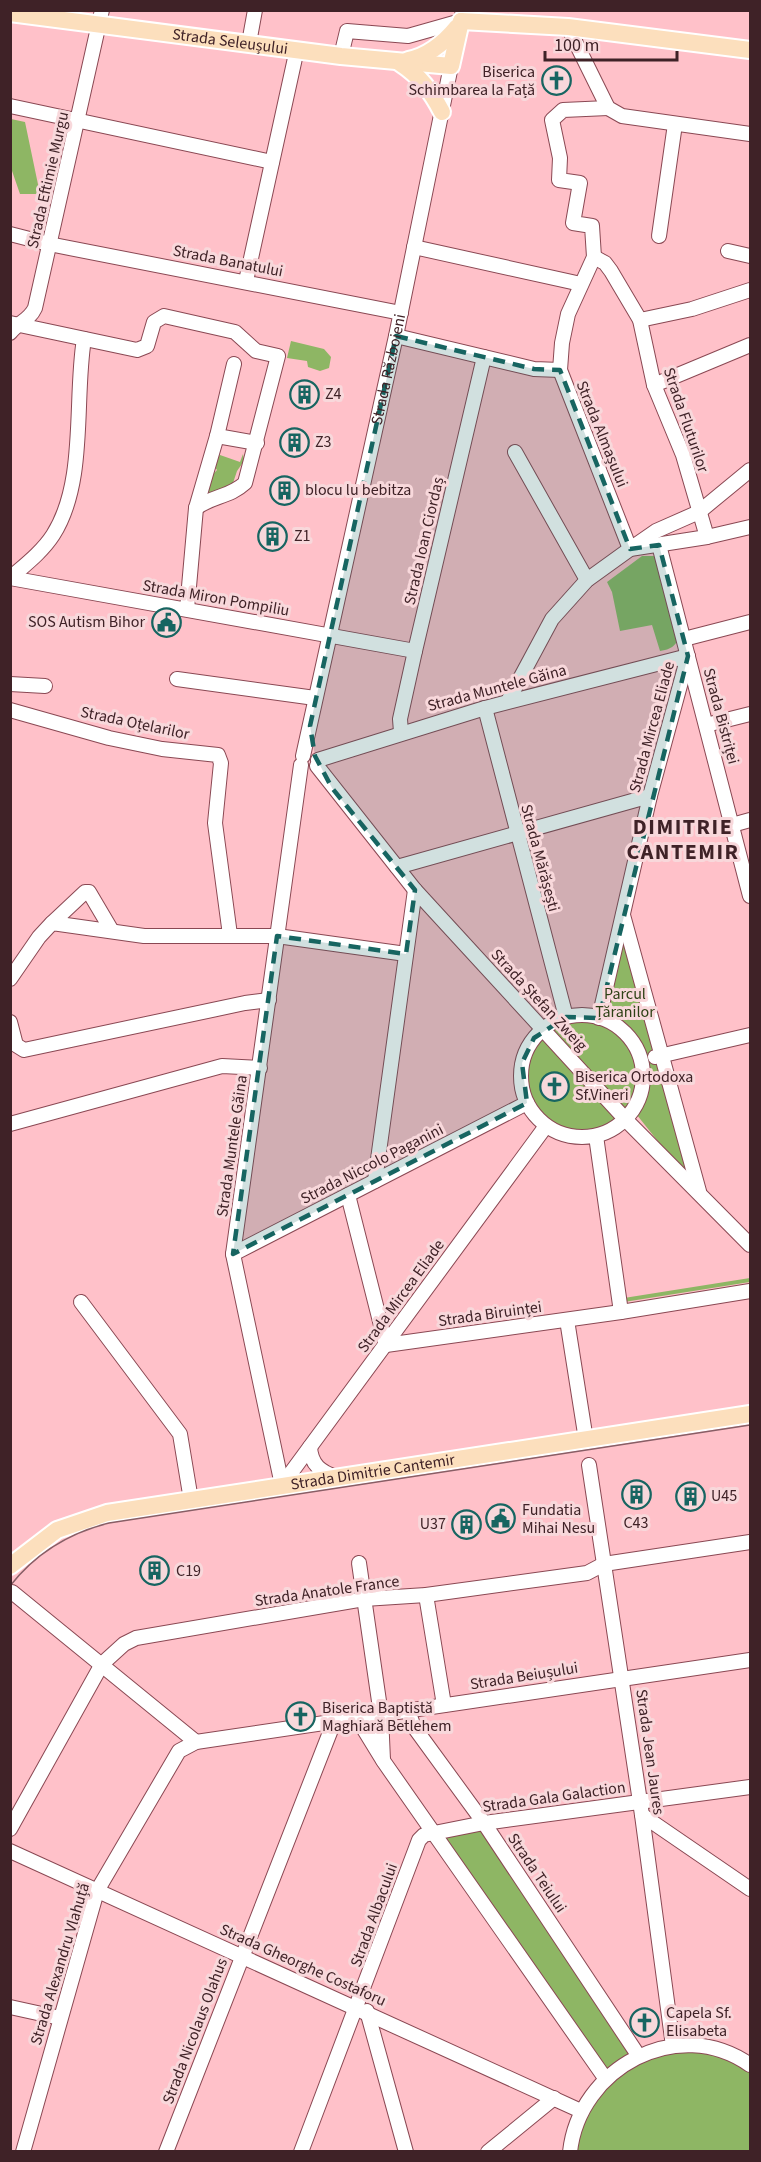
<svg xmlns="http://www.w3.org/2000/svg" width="761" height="2162" font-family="'Source Sans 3',sans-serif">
	<rect width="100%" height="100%" fill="#ffc1c9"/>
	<path fill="#8eb664" d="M11,119L25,122L40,194H20L11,168Z
		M291,341L324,349L331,357L329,368L320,371L308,367L307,361L287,358Z
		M243,454L244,461L237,471L231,489L209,493L204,497L211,476L217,470L213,465L214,458L220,455L240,462Z
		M642,556H658L679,637C675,647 671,649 660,651L652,625L620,631L612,592L607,582Z
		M622,912L699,1193L633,1110C625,1119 617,1128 605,1133C572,1147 533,1127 523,1093C509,1043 553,1010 599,1018Z
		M750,1278V1282L624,1302V1298Z
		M484,1823L638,2055L685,2045L750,2065V2151H570L605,2078L434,1831Z"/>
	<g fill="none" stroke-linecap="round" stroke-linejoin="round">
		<defs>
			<g id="minor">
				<path d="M568,27L608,108L622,116L750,134"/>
				<path d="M249,43L255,10"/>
				<path d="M341,56L347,31L408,36L461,21L463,10"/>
				<path d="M10,106L272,162"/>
				<path d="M608,108L563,110L552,120L560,158L559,180L580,183L573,223L592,226L594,257L568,314L562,343L560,370L630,549L656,531L699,512L750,470"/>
				<path d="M10,234L49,244L401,313"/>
				<path d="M659,236L675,124"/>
				<path d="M414,247L581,284"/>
				<path d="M728,251L750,256"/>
				<path d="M594,257L605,263L611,271L640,320L654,385L683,455L707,537"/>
				<path d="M246,281L297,49"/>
				<path d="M640,320L692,309L750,290"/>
				<path d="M10,323L137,350L147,346L154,322L164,316L235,332L256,351L278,356L245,483C230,497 212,496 196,508"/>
				<path d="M10,333C18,322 29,321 35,308L102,10"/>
				<path d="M396,336L534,369L560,370"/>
				<path d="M654,385L750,345"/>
				<path d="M217,436L257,443"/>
				<path d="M515,452L587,580"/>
				<path d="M659,545L750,896"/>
				<path d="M10,578L415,651"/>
				<path d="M10,578C25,565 42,552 53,535C87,482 74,399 84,339"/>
				<path d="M187,609L196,508L217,436L234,364"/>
				<path d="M684,639L750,622"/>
				<path d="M177,679L315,698"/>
				<path d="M10,684L45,686"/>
				<path d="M508,701L552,619L587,580L630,549L707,537L750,527"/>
				<path d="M485,708L566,1017"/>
				<path d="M10,710L109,738L162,749L218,755L221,763L215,823L230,935"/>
				<path d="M706,725L750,714"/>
				<path d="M401,732L400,719L415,651L484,357"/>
				<path id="s1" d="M303,756L396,336L451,66"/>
				<path d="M318,760L485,708L688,656L650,796L599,1018"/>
				<path d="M317,766L415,890L627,1121L750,1245"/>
				<path d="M732,825L750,820"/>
				<path d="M397,867L650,796"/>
				<path d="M623,915L699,1191"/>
				<path d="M52,923L85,892H89L112,931"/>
				<path d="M10,979L39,937L52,923L144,936H277L406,954"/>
				<circle cx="582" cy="1076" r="61"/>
				<path d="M10,1022L16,1045L24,1050L245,1003L269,1000"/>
				<path d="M655,1057L750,1035"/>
				<path d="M10,1124L222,1066L260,1068"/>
				<path d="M596,1136L621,1312"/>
				<path d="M375,1181L415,890"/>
				<path d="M348,1195L386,1345L621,1312L750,1291"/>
				<path d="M233,1254L527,1103"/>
				<path d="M81,1302L180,1434L191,1500"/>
				<path d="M567,1320L586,1440"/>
				<path d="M310,1447C311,1465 321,1472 336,1477"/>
				<path d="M589,1465L642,1815L673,2046"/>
				<path d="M282,1485L233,1254L301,765"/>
				<path d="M282,1485L546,1126"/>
				<path d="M359,1563L381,1715L383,1760"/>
				<path d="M12,1592L196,1742"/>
				<path d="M426,1595L444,1705"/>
				<path d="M408,1711L414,1727L484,1823L638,2055"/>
				<path d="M357,1718L384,1762L605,2078"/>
				<path d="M642,1815L750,1889"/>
				<path d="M10,1829L102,1664L124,1644L136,1638L364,1599L426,1595L587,1573L604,1564L750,1542"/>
				<path d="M10,1851L581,2111"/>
				<path d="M10,2007L60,2018"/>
				<path d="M367,2011L406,2152"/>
				<path d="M23,2152L97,1891L179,1751L196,1742L750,1660"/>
				<path d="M166,2152L334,1722"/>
				<path d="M301,2152L419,1840L424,1835L484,1823L750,1787"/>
				<path d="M488,2152L554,2098"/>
				<path d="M570,2152C579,2068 678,2014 750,2065"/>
			</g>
			<g id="major">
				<path id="s2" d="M10,13L341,56L451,66L461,21"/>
				<path d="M461,21L568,27L750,50"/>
				<path d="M408,60C429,56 444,43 457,27"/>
				<path d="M400,63C420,76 431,91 442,112"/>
				<path id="s3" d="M10,1566L57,1530L107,1513L750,1414"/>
			</g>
		</defs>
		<use href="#minor" stroke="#8a4853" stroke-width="16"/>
		<use href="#major" stroke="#fff" stroke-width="20"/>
		<use href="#minor" stroke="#fff" stroke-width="14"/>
		<use href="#major" stroke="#fcdfbd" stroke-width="16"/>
		<path stroke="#885e65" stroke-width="1.5" d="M10,1586C35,1554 69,1533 109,1523L750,1425"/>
	</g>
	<path fill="#176561" fill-opacity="0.2" stroke="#176561" stroke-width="4.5" stroke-dasharray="12 8" stroke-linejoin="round" d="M396,336L534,369L560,370L630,549L659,545L688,656L599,1018L566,1017L534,1038L522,1063L527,1103L233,1254L277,936L406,954L415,890L332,788L315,756L310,726Z"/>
	<defs>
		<symbol id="church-ring" viewBox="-11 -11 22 22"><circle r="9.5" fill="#f8d8db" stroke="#176561" stroke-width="1.5"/><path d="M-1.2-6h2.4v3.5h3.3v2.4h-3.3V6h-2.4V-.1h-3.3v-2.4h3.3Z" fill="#176561"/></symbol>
		<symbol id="building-ring" viewBox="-11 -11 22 22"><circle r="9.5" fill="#f8d8db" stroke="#176561" stroke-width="1.5"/><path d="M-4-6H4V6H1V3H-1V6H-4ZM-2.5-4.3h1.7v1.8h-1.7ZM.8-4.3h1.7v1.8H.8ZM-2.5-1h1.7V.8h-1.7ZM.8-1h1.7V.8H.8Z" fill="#176561"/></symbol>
		<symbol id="civic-ring" viewBox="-11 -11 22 22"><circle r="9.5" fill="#f8d8db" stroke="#176561" stroke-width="1.5"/><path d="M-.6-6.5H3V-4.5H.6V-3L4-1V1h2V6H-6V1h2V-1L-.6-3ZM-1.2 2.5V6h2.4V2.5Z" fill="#176561"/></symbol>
	</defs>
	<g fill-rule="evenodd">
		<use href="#church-ring" x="540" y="64" width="33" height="33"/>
		<use href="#building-ring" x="288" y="378" width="33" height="33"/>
		<use href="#building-ring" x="278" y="426" width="33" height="33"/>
		<use href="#building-ring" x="268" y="474" width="33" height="33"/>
		<use href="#building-ring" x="256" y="520" width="33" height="33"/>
		<use href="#civic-ring" x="150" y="606" width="33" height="33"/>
		<use href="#church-ring" x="538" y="1070" width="33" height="33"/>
		<use href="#building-ring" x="620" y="1478" width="33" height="33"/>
		<use href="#building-ring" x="674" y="1480" width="33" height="33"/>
		<use href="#civic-ring" x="484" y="1502" width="33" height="33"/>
		<use href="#building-ring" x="450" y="1508" width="33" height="33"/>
		<use href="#building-ring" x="138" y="1554" width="33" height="33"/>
		<use href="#church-ring" x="284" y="1700" width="33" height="33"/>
		<use href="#church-ring" x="628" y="2006" width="33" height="33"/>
	</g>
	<g text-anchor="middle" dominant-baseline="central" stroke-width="6" stroke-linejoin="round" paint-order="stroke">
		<g font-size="16" fill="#3f2227" stroke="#f8d8db">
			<text stroke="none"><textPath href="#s2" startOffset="222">Strada Seleușului</textPath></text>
			<text transform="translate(48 180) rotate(-77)">Strada Eftimie Murgu</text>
			<text transform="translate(228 261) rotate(11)">Strada Banatului</text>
			<text stroke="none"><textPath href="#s1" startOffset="396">Strada Războieni</textPath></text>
			<text transform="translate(686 420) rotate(71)">Strada Fluturilor</text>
			<text transform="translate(602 434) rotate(68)">Strada Almașului</text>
			<text transform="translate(424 541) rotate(-77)">Strada Ioan Ciordaș</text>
			<text transform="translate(216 598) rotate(10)">Strada Miron Pompiliu</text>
			<text transform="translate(497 688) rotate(-15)">Strada Muntele Găina</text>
			<text transform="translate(721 716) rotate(75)">Strada Bistriței</text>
			<text transform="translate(135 723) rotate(12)">Strada Oțelarilor</text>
			<text transform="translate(652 727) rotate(-75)">Strada Mircea Eliade</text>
			<text transform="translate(540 858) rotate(75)">Strada Mărășești</text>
			<text transform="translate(539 1000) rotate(47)">Strada Ștefan Zweig</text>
			<text transform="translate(232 1146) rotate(-82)">Strada Muntele Găina</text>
			<text transform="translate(372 1164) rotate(-27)">Strada Niccolo Paganini</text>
			<text transform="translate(401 1296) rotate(-54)">Strada Mircea Eliade</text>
			<text transform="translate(490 1314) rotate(-8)">Strada Biruinței</text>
			<text stroke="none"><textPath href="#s3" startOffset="381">Strada Dimitrie Cantemir</textPath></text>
			<text transform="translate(327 1591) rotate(-8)">Strada Anatole France</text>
			<text transform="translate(524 1676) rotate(-9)">Strada Beiușului</text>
			<text transform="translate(650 1752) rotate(82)">Strada Jean Jaures</text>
			<text transform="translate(554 1797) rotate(-8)">Strada Gala Galaction</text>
			<text transform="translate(537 1873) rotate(56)">Strada Teiului</text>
			<text transform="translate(374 1915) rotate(-70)">Strada Albacului</text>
			<text transform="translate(60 1964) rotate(-73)">Strada Alexandru Vlahuță</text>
			<text transform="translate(303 1965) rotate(24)">Strada Gheorghe Costaforu</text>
			<text transform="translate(195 2031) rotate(-69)">Strada Nicolaus Olahus</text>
		</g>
		<g font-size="16" fill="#3f2227" stroke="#f8d8db" text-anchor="start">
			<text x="535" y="72" text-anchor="end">Biserica<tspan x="535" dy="18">Schimbarea la Față</tspan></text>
			<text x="325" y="394">Z4</text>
			<text x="315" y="442">Z3</text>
			<text x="305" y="490">blocu lu bebitza</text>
			<text x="294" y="536">Z1</text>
			<text x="145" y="622" text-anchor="end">SOS Autism Bihor</text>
			<text x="575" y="1077">Biserica Ortodoxa<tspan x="575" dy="18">Sf.Vineri</tspan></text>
			<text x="711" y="1496">U45</text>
			<text x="522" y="1510">Fundatia<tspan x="522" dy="18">Mihai Nesu</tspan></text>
			<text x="636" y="1523" text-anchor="middle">C43</text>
			<text x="446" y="1524" text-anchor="end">U37</text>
			<text x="176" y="1571">C19</text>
			<text x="322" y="1708">Biserica Baptistă<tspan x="322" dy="18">Maghiară Betlehem</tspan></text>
			<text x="666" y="2013">Capela Sf.<tspan x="666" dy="18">Elisabeta</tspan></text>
		</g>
		<g font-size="16" fill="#2d4115" stroke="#f8d8db">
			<text x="625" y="994">Parcul<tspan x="625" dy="18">Țăranilor</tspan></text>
		</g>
		<g font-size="22" font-weight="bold" letter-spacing="1.5" fill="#3f2227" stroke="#f8d8db">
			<text x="683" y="827">DIMITRIE<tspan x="683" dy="25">CANTEMIR</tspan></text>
		</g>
	</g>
	<rect width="761" height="2162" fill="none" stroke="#3f2227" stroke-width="24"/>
	<path d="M545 51v9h132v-9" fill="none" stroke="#3f2227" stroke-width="3"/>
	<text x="554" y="51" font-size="18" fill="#3f2227" stroke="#f8d8db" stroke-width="4.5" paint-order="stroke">100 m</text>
</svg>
